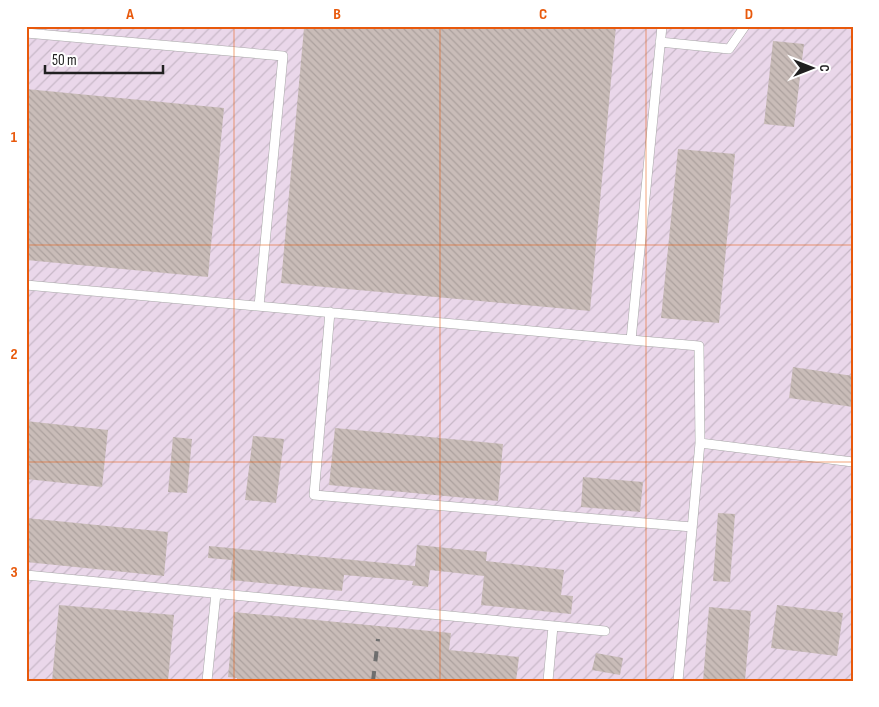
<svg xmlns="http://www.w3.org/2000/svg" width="879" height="707" font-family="'Sofia Sans Condensed',sans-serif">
	<defs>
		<pattern id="industrial-furrows" width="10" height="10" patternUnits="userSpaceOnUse" patternTransform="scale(1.25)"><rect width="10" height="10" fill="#ead7ea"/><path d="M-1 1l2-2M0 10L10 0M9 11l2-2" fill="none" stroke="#c8b8c8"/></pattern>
		<pattern id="building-back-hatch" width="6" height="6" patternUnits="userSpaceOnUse" patternTransform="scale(1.25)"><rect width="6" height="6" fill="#c9bcb8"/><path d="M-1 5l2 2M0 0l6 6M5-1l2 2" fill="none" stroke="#aca19e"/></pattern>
	</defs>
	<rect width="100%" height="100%" fill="#f1ebe5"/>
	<path fill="url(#industrial-furrows)" d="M26,26H853V681H26Z"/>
	<path fill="url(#building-back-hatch)" d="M296,26H616L590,311L281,283L304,28H296Z
		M773,41L804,44L794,127L764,124Z
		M26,89L224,108L208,277L26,260Z
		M678,149L735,154L719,323L661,318Z
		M793,367L853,376V407L789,398Z
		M26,421L108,430L102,487L26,479Z
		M335,428L503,444L498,501L329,485Z
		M253,436L284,439L276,503L245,500Z
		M173,437L192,439L187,493L168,492Z
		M583,477L643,482L640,512L581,507Z
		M718,513L735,514L730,582L713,581Z
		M26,518L168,532L164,576L26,562Z
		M417,545L487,552L486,561L564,570L561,595L573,596L571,614L481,605L484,576L430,570L428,587L412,585L413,581L344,575L342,591L230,580L232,560L208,558L209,546L415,566Z
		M59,605L174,615L168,681H52Z
		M777,605L843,613L837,656L771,648Z
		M709,607L751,611L745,681H703Z
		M234,612L451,633L449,650L519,657L516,681H237V678L228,677Z
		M596,653L623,658L620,675L592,670Z"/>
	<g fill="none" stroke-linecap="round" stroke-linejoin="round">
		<defs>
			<path id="lane" d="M662,26L631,340L699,346L700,443L678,681
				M26,33L283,56L259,306
				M660,42L729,49L745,26
				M26,285L631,340
				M330,312L314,495L692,527
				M700,443L853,462
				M26,575L605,631
				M207,681L216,593
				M548,681L553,626"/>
		</defs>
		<use href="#lane" stroke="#a7a7a7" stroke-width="10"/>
		<use href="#lane" stroke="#fff" stroke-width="9"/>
		<path stroke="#6e6e6e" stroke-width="4" stroke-dasharray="10 10" stroke-linecap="butt" d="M373,681L378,639"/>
	</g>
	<path fill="none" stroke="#e8590c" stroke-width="1" stroke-opacity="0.55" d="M234,26V681M440,26V681M646,26V681M26,245H853M26,462H853"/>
	<rect width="879" height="707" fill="none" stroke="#ffffff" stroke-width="55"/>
	<g transform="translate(812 68) rotate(90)" stroke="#ffffff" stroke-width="4" paint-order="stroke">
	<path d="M0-4L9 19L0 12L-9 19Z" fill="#202020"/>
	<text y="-8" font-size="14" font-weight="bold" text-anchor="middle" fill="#202020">С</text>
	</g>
	<path d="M45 65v8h118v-8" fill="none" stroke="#202020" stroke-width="2.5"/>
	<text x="52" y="65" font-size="15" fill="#202020" stroke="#ffffff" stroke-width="4" paint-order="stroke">50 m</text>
	<rect x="28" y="28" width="824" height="652" fill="none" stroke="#e8590c" stroke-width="2"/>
	<g font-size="16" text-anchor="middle" font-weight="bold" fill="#e8590c">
		<text x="130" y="19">A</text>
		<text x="337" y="19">B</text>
		<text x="543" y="19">C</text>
		<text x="749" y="19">D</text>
		<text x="14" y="142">1</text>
		<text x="14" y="359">2</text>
		<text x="14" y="577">3</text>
	</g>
</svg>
